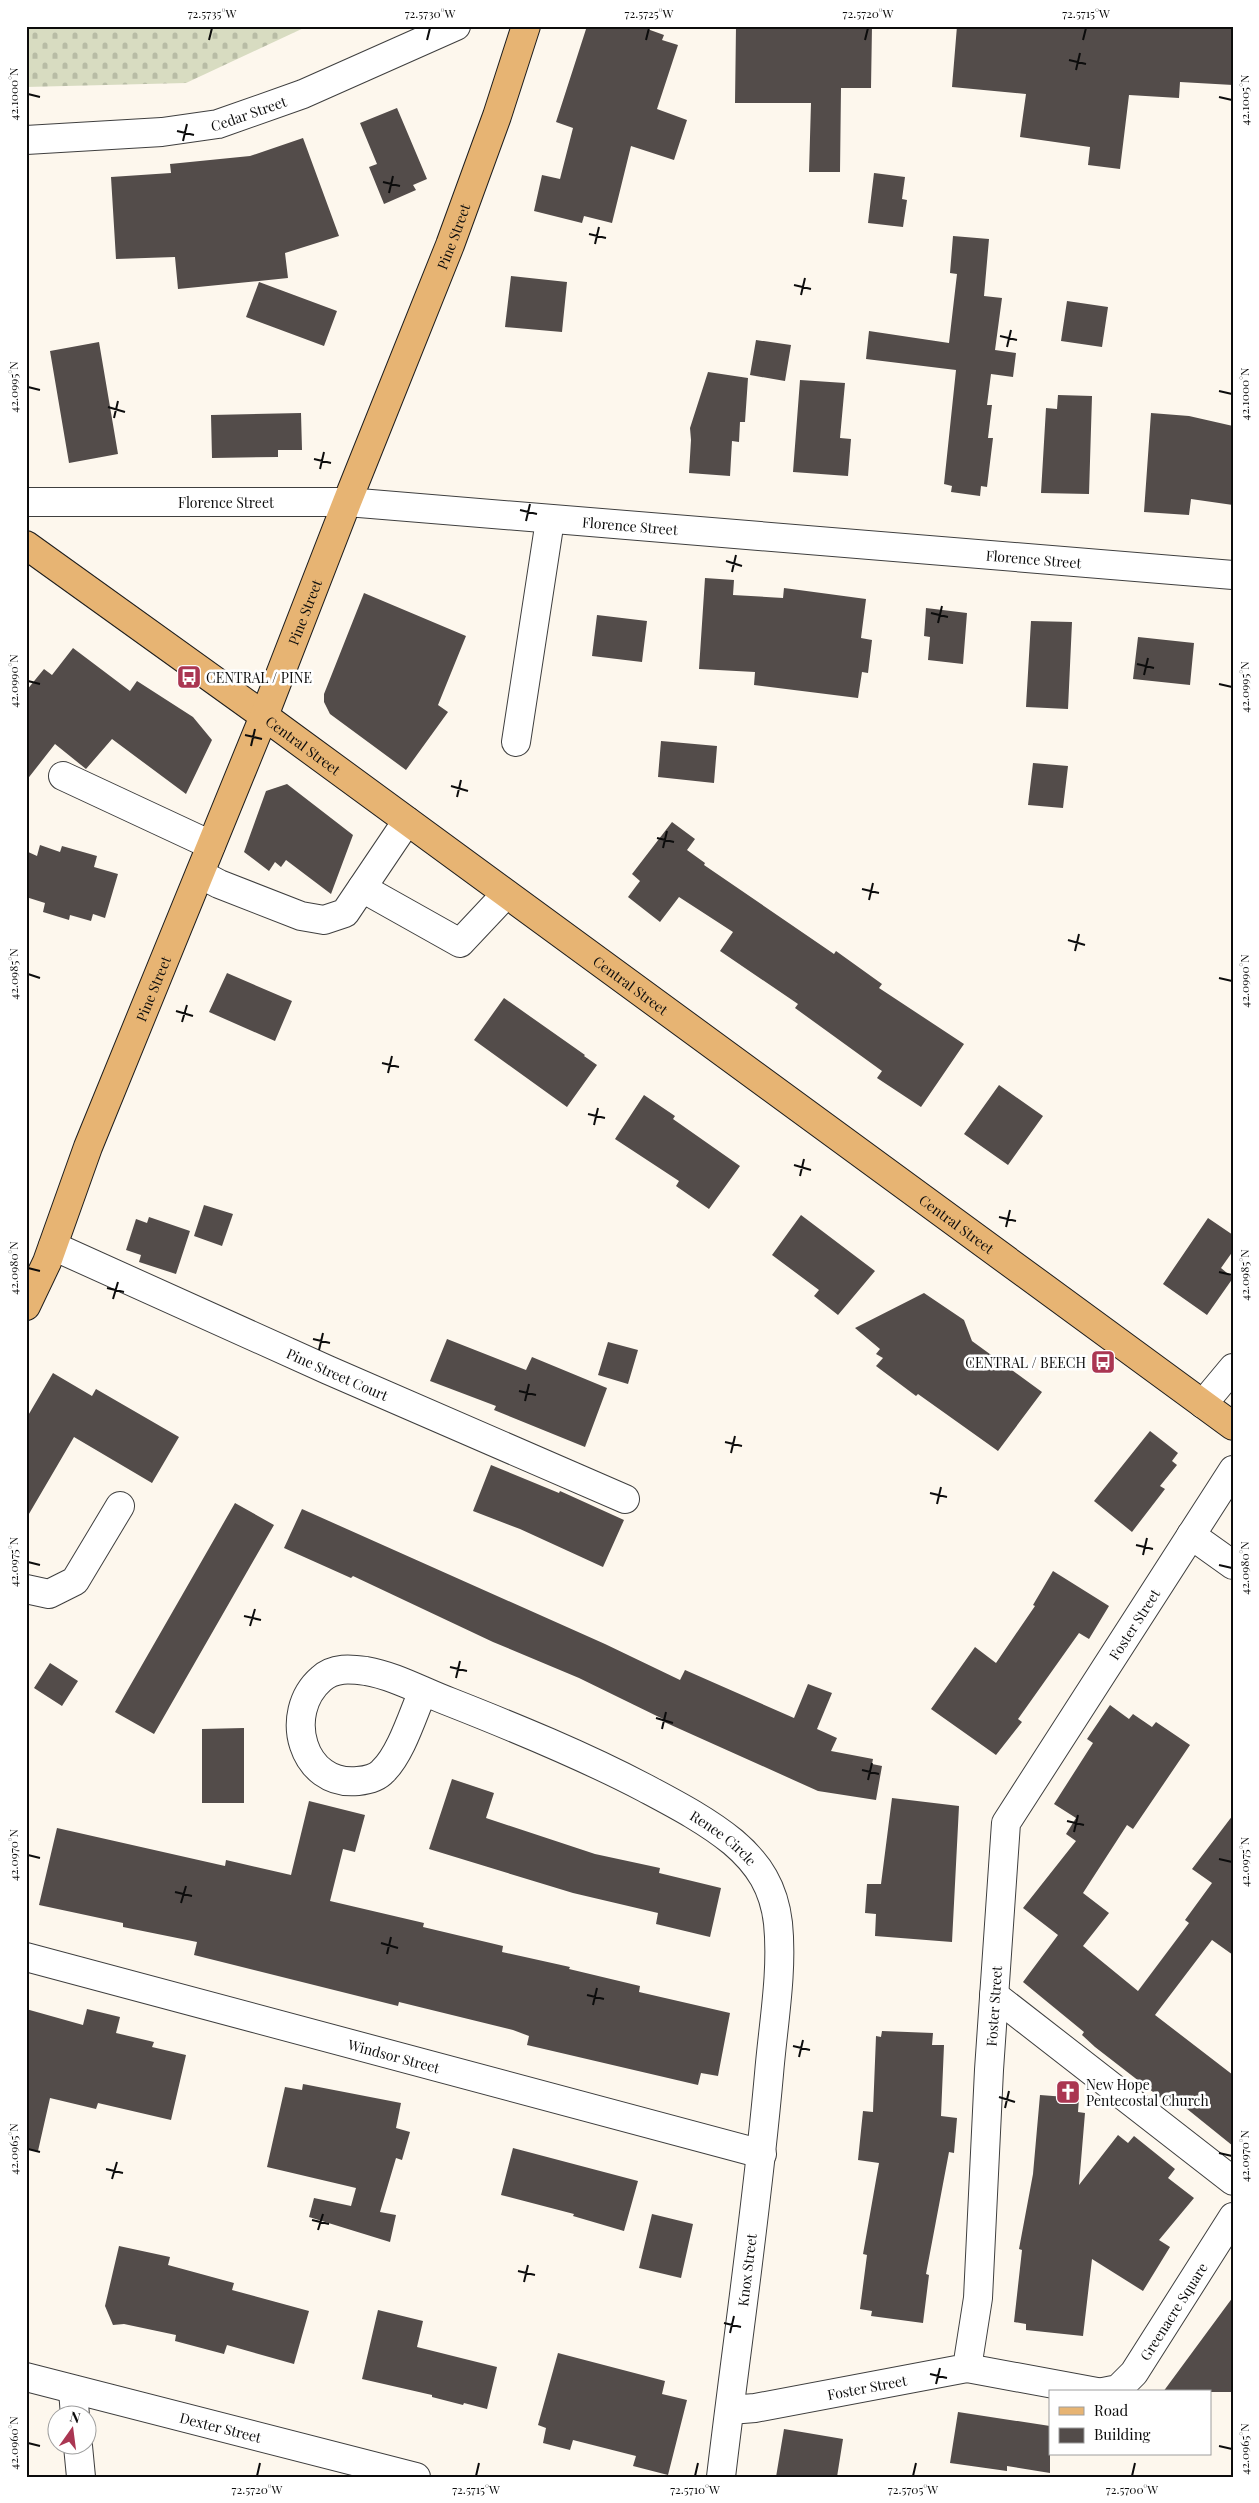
<svg xmlns="http://www.w3.org/2000/svg" width="1259" height="2503" font-family="'Playfair Display',serif">
	<defs>
		<pattern id="cemetery-stones" width="16" height="16" patternUnits="userSpaceOnUse" patternTransform="scale(1.25)"><rect width="16" height="16" fill="#d8dcc1"/><path d="M2 7V4a2 2 0 0 1 4 0v3zM10 15v-3a2 2 0 0 1 4 0v3z" fill="#b8bca5"/></pattern>
	</defs>
	<rect width="100%" height="100%" fill="#fdf7ed"/>
	<path fill="url(#cemetery-stones)" d="M26,26H308L186,83L26,87Z"/>
	<path fill="#534c4a" d="M587,26H639L664,35L662,40L678,45L657,109L687,120L674,160L631,146L612,223L584,216L582,223L534,211L542,175L560,179L573,128L556,122Z
		M736,26H872L871,88H841L840,172H809L811,103H735Z
		M957,26H1233V85L1180,82L1179,98L1129,95L1120,169L1088,165L1090,147L1020,137L1026,94L952,87Z
		M397,108L427,179L413,185L416,190L384,204L369,167L377,164L360,123Z
		M303,138L339,236L285,253L288,278L178,289L175,257L116,259L111,177L171,173L170,164L250,156Z
		M874,173L905,177L902,199L907,200L903,227L868,223Z
		M953,236L989,239L984,296L1002,298L995,350L1016,353L1013,377L991,374L987,405H992L988,438H993L987,487L981,486L980,496L951,492L952,486L944,484L956,370L866,359L869,331L949,343L957,274L950,273Z
		M511,276L567,282L562,332L505,327Z
		M259,282L337,311L324,346L246,317Z
		M1067,301L1108,307L1102,347L1061,341Z
		M756,340L791,345L785,381L750,375Z
		M99,342L118,454L69,463L50,351Z
		M708,372L748,378L745,422H740L739,442L732,441L730,476L689,473L691,440L690,428Z
		M800,380L845,383L840,438L851,439L848,476L793,472Z
		M1058,395L1092,396L1089,494L1041,493L1046,408L1057,409Z
		M301,413L302,450H278V457L212,458L211,415Z
		M1151,413L1189,416L1233,426V505L1191,499L1189,515L1144,512Z
		M705,578L734,580L733,595L783,598L784,588L866,599L861,638L872,640L868,673L862,672L858,698L754,685L755,672L699,669Z
		M364,593L466,636L438,705L448,712L406,770L330,714L324,702V694Z
		M926,608L967,613L963,664L928,660L930,637L924,636Z
		M597,615L647,621L642,662L592,656Z
		M1031,621L1072,622L1068,709L1026,707Z
		M1138,637L1194,643L1190,685L1133,679Z
		M73,648L130,691L137,681L193,717L212,740L186,794L112,739L86,769L55,744L26,781V691L44,669L52,675Z
		M661,741L717,746L714,783L658,777Z
		M1033,763L1068,766L1063,808L1028,805Z
		M287,784L353,835L331,894L286,860L281,867L275,862L269,871L244,852L266,791Z
		M672,822L695,839L687,850L705,863L704,865L834,954L836,951L882,984L879,988L964,1044L921,1107L877,1078L882,1071L795,1008L798,1004L720,951L733,932L679,897L660,922L628,897L640,881L632,874Z
		M40,845L60,852L62,846L97,856L94,867L118,874L105,918L93,914L91,921L70,915L69,920L43,912L45,903L26,897V851L37,856Z
		M227,973L292,1001L275,1041L209,1012Z
		M504,998L585,1055L584,1056L597,1065L567,1107L474,1040Z
		M999,1085L1043,1116L1008,1165L964,1134Z
		M644,1095L675,1116L673,1119L740,1166L709,1209L676,1186L679,1181L615,1139Z
		M204,1205L233,1214L222,1246L194,1236Z
		M801,1215L875,1271L838,1315L814,1296L819,1290L772,1255Z
		M149,1217L190,1231L176,1274L139,1262L141,1255L126,1250L136,1219L147,1223Z
		M1208,1218L1233,1235V1251L1221,1268L1233,1278L1207,1315L1163,1284Z
		M924,1293L964,1320L972,1341L1042,1392L998,1451L918,1394L916,1396L876,1366L883,1358L876,1354L880,1349L855,1328Z
		M447,1339L526,1370L532,1357L607,1388L585,1447L494,1410L496,1406L430,1381Z
		M608,1342L638,1350L628,1384L598,1375Z
		M53,1373L92,1396L96,1389L179,1437L152,1483L74,1437L26,1519V1419Z
		M1150,1431L1178,1453L1172,1461L1177,1465L1160,1486L1165,1489L1132,1532L1094,1501Z
		M491,1465L559,1493L560,1491L624,1520L603,1567L520,1529L473,1511Z
		M235,1503L274,1525L154,1734L115,1712Z
		M302,1509L605,1644L680,1680L685,1670L794,1718L808,1684L832,1693L817,1729L837,1738L831,1751L873,1759L872,1764L882,1766L876,1800L818,1791L662,1721L663,1719L579,1678L493,1642L353,1576L351,1578L284,1548Z
		M1053,1571L1109,1606L1089,1639L1079,1633L1018,1719L1022,1722L996,1755L931,1709L975,1647L996,1663L1035,1606L1033,1605Z
		M50,1663L78,1681L62,1706L34,1688Z
		M1110,1705L1129,1719L1133,1714L1152,1727L1156,1722L1190,1745L1133,1829L1127,1825L1083,1893L1109,1913L1083,1946L1138,1991L1189,1923L1185,1920L1212,1883L1192,1869L1233,1815V1955L1212,1940L1155,2015L1233,2075V2146L1171,2096L1166,2102L1095,2047L1082,2035L1084,2032L1023,1982L1058,1935L1023,1908L1076,1841L1066,1834L1076,1818L1054,1804L1093,1743L1087,1739Z
		M244,1728V1803H202V1729Z
		M452,1779L494,1793L486,1818L595,1854L660,1868L659,1873L721,1888L710,1937L656,1924L658,1913L573,1893L429,1849Z
		M892,1798L959,1806L952,1942L875,1936L876,1914L865,1913L867,1884H881Z
		M309,1801L365,1815L355,1852L343,1849L330,1901L424,1923L423,1927L503,1946L502,1952L570,1967L569,1969L640,1986L639,1992L730,2013L718,2076L701,2073L698,2085L527,2045L529,2036L513,2030L399,2002L398,2006L194,1955L197,1942L123,1927V1923L39,1905L57,1828L225,1866L226,1860L291,1875Z
		M26,2009L83,2025L87,2009L120,2017L116,2033L154,2042L152,2047L186,2055L171,2120L98,2103L96,2109L50,2098L38,2151L26,2149Z
		M882,2031L933,2033L932,2045H944L941,2116L957,2118L954,2153L949,2152L926,2274L929,2275L923,2323L871,2316L872,2311L860,2309L867,2255L863,2254L879,2163L858,2160L863,2111L873,2112L876,2036L881,2037Z
		M303,2084L401,2103L396,2128L410,2132L402,2160L396,2158L380,2212L396,2215L390,2242L309,2217L314,2198L351,2206L356,2188L267,2167L285,2087L302,2090Z
		M1040,2095L1079,2098L1078,2112L1085,2113L1079,2185L1118,2135L1128,2143L1134,2136L1175,2169L1168,2178L1194,2198L1159,2240L1170,2247L1143,2291L1092,2259L1083,2336L1026,2330V2324L1014,2322L1022,2250L1019,2249L1033,2174Z
		M513,2148L638,2181L624,2231L573,2216L574,2214L501,2195Z
		M652,2214L693,2224L681,2278L639,2268Z
		M119,2246L170,2257L168,2265L234,2283L232,2290L309,2311L294,2364L227,2345L224,2354L175,2341L176,2335L124,2324L113,2325L105,2306Z
		M1233,2297V2392H1163Z
		M378,2310L423,2321L417,2347L497,2367L487,2409L464,2403L463,2405L432,2397V2395L362,2379Z
		M558,2353L665,2381L662,2394L687,2400L668,2475L633,2466L636,2456L573,2440L570,2450L543,2443L546,2428L538,2425Z
		M958,2412L1050,2426V2473L1007,2466V2471L950,2463Z
		M784,2429L843,2439L837,2477H776Z"/>
	<g fill="none" stroke-linecap="round" stroke-linejoin="round">
		<defs>
			<g id="minor">
				<path id="s1" d="M26,140L162,132L218,124L303,94L456,26"/>
				<path id="s2" d="M26,502H347L1233,575"/>
				<path d="M516,742L550,520"/>
				<path d="M63,776L211,845"/>
				<path d="M200,874L219,884L301,916L324,920L345,913L407,821"/>
				<path d="M362,888L460,943L506,894"/>
				<path id="s3" d="M53,1246L328,1370L625,1499"/>
				<path d="M1203,1404L1233,1368"/>
				<path d="M1191,1535L1233,1565"/>
				<path d="M26,1589L49,1594L75,1581L120,1506"/>
				<path id="s4" d="M423,1691C413,1714 401,1754 383,1771C377,1778 368,1780 358,1781C302,1787 282,1713 321,1679C334,1667 351,1669 366,1671C395,1676 423,1692 450,1702C516,1728 582,1755 645,1788C675,1804 706,1820 733,1842C759,1864 774,1888 778,1923C783,1972 773,2025 769,2074C757,2209 737,2342 721,2477"/>
				<path id="s5" d="M26,1957L762,2154"/>
				<path d="M994,1995L1233,2181"/>
				<path d="M967,2368L1097,2392"/>
				<path id="s6" d="M26,2377L416,2477"/>
				<path d="M73,2390L75,2416"/>
				<path id="s7" d="M1103,2392L1118,2389L1134,2373L1233,2217"/>
				<path id="s8" d="M730,2410L755,2408L967,2368L978,2298L989,2070L1006,1823L1233,1470"/>
				<path d="M78,2446L81,2477"/>
			</g>
			<g id="major">
				<path id="s9" d="M26,545L264,716L1233,1426"/>
				<path id="s10" d="M26,1306L47,1262L88,1147L264,716L347,502L450,245L497,116L526,26"/>
			</g>
		</defs>
		<use href="#minor" stroke="#3f3f3f" stroke-width="30"/>
		<use href="#major" stroke="#1d1d1d" stroke-width="30"/>
		<use href="#minor" stroke="#fff" stroke-width="28"/>
		<use href="#major" stroke="#e7b473" stroke-width="28"/>
	</g>
	<path fill="none" stroke="#0c0c0c" stroke-width="2" d="M209,40L212,28M427,40L430,28M646,40L649,28M865,40L868,28M1083,40L1086,28M1069,60L1086,64M1076,70L1080,53M28,94L40,97M1219,97L1232,100M177,131L194,135M183,141L187,124M383,182L400,186M389,193L393,176M589,234L606,238M595,244L599,227M794,285L811,289M801,295L805,278M1000,336L1017,340M1007,347L1011,330M28,387L40,390M1219,391L1232,394M108,407L125,412M114,418L118,401M314,459L331,463M320,469L324,452M520,510L537,514M526,521L530,504M726,561L742,566M732,572L736,555M931,613L948,617M938,623L942,606M1137,664L1154,668M1144,675L1148,658M28,681L40,684M1219,684L1232,687M245,735L262,739M251,746L255,729M451,786L468,791M457,797L461,780M657,838L674,842M663,848L667,831M862,889L879,893M869,900L873,883M1068,940L1085,945M1075,951L1079,934M28,974L40,978M1219,978L1232,981M176,1011L193,1016M182,1022L187,1005M382,1063L399,1067M388,1073L392,1056M588,1114L605,1118M594,1125L598,1108M794,1165L811,1170M800,1176L804,1159M999,1217L1016,1221M1006,1227L1010,1210M28,1268L40,1271M1219,1272L1232,1275M107,1288L124,1292M113,1299L118,1282M313,1339L330,1343M319,1350L323,1333M519,1391L536,1395M525,1401L529,1384M725,1442L742,1446M731,1453L735,1436M930,1493L947,1497M937,1504L941,1487M1136,1545L1153,1549M1143,1555L1147,1538M28,1562L40,1565M1219,1565L1232,1568M244,1616L261,1620M250,1626L255,1609M450,1667L467,1671M456,1678L460,1661M656,1718L673,1723M662,1729L666,1712M862,1770L879,1774M868,1780L872,1763M1067,1821L1084,1825M1074,1832L1078,1815M28,1855L40,1858M1219,1859L1232,1862M175,1892L192,1896M181,1903L186,1886M381,1943L398,1948M387,1954L391,1937M587,1995L604,1999M593,2005L597,1988M793,2046L810,2050M799,2057L803,2040M999,2097L1015,2102M1005,2108L1009,2091M28,2149L40,2152M1219,2153L1232,2156M106,2169L123,2173M112,2179L117,2162M312,2220L329,2224M318,2230L323,2214M518,2271L535,2275M524,2282L528,2265M724,2323L741,2327M730,2333L734,2316M930,2374L947,2378M936,2384L940,2368M28,2443L40,2446M1219,2446L1232,2449M257,2476L260,2463M476,2476L479,2463M695,2476L698,2463M913,2476L916,2463M1132,2476L1135,2463"/>
	<defs>
		<symbol id="bus-square" viewBox="-11 -11 22 22"><rect x="-9" y="-9" width="18" height="18" rx="4" fill="#aa3652" stroke="#fff"/><path d="M-5-6H5V4H4V6H2V4H-2V6H-4V4H-5ZM-3.5-4V0h7V-4ZM-3.5 1.2v1.5H-2V1.2ZM2 1.2v1.5H3.5V1.2Z" fill="#fff"/></symbol>
		<symbol id="church-square" viewBox="-11 -11 22 22"><rect x="-9" y="-9" width="18" height="18" rx="4" fill="#aa3652" stroke="#fff"/><path d="M-1.2-6h2.4v3.5h3.3v2.4h-3.3V6h-2.4V-.1h-3.3v-2.4h3.3Z" fill="#fff"/></symbol>
	</defs>
	<g fill-rule="evenodd">
		<use href="#bus-square" x="175" y="663" width="28" height="28"/>
		<use href="#bus-square" x="1089" y="1348" width="28" height="28"/>
		<use href="#church-square" x="1054" y="2078" width="28" height="28"/>
	</g>
	<g text-anchor="middle" dominant-baseline="central" stroke-width="5" stroke-linejoin="round" paint-order="stroke">
		<g font-size="14" fill="#0c0c0c" stroke="#fff">
			<text stroke="none"><textPath href="#s1" startOffset="225">Cedar Street</textPath></text>
			<text stroke="none"><textPath href="#s10" startOffset="1152">Pine Street</textPath></text>
			<text stroke="none"><textPath href="#s2" startOffset="200">Florence Street</textPath></text>
			<text stroke="none"><textPath href="#s2" startOffset="605">Florence Street</textPath></text>
			<text stroke="none"><textPath href="#s2" startOffset="1010">Florence Street</textPath></text>
			<text stroke="none"><textPath href="#s10" startOffset="748">Pine Street</textPath></text>
			<text stroke="none"><textPath href="#s9" startOffset="342">Central Street</textPath></text>
			<text stroke="none"><textPath href="#s9" startOffset="748">Central Street</textPath></text>
			<text stroke="none"><textPath href="#s10" startOffset="342">Pine Street</textPath></text>
			<text stroke="none"><textPath href="#s9" startOffset="1152">Central Street</textPath></text>
			<text stroke="none"><textPath href="#s3" startOffset="312">Pine Street Court</textPath></text>
			<text stroke="none"><textPath href="#s8" startOffset="1024">Foster Street</textPath></text>
			<text stroke="none"><textPath href="#s4" startOffset="704">Renee Circle</textPath></text>
			<text stroke="none"><textPath href="#s8" startOffset="604">Foster Street</textPath></text>
			<text stroke="none"><textPath href="#s5" startOffset="381">Windsor Street</textPath></text>
			<text transform="translate(747 2270) rotate(-83)">Knox Street</text>
			<text stroke="none"><textPath href="#s7" startOffset="111">Greenacre Square</textPath></text>
			<text stroke="none"><textPath href="#s8" startOffset="139">Foster Street</textPath></text>
			<text stroke="none"><textPath href="#s6" startOffset="201">Dexter Street</textPath></text>
		</g>
		<g font-size="14" fill="#0c0c0c" stroke="#fff" text-anchor="start">
			<text x="206" y="677">CENTRAL / PINE</text>
			<text x="1086" y="1362" text-anchor="end">CENTRAL / BEECH</text>
			<text x="1086" y="2084">New Hope<tspan x="1086" dy="16">Pentecostal Church</tspan></text>
		</g>
	</g>
	<rect width="1259" height="2503" fill="none" stroke="#ffffff" stroke-width="55"/>
	<rect x="1049" y="2390" width="162" height="65" fill="#ffffff" stroke="#9e9e9e"/>
	<rect x="1059" y="2407" width="25" height="8" fill="#e7b473" stroke="#9e9e9e"/>
	<text x="1094" y="2416" font-size="15" fill="#0c0c0c">Road</text>
	<rect x="1059" y="2428" width="25" height="15" fill="#534c4a" stroke="#9e9e9e"/>
	<text x="1094" y="2440" font-size="15" fill="#0c0c0c">Building</text>
	<g transform="translate(72 2430) rotate(14)"><circle r="24" fill="#ffffff" stroke="#9e9e9e"/>
	<path d="M0-4L9 19L0 12L-9 19Z" fill="#aa3652"/>
	<text y="-8" font-size="14" font-weight="bold" text-anchor="middle" fill="#0c0c0c">N</text>
	</g>
	<rect x="28" y="28" width="1204" height="2448" fill="none" stroke="#0c0c0c" stroke-width="2"/>
	<g font-size="12" text-anchor="middle" fill="#0c0c0c">
		<text x="212" y="18">72.5735°W</text>
		<text x="430" y="18">72.5730°W</text>
		<text x="649" y="18">72.5725°W</text>
		<text x="868" y="18">72.5720°W</text>
		<text x="1086" y="18">72.5715°W</text>
		<text transform="translate(14 94) rotate(-90)" y="4">42.1000°N</text>
		<text transform="translate(1245 100) rotate(-90)" y="4">42.1005°N</text>
		<text transform="translate(14 387) rotate(-90)" y="4">42.0995°N</text>
		<text transform="translate(1245 394) rotate(-90)" y="4">42.1000°N</text>
		<text transform="translate(14 681) rotate(-90)" y="4">42.0990°N</text>
		<text transform="translate(1245 687) rotate(-90)" y="4">42.0995°N</text>
		<text transform="translate(14 974) rotate(-90)" y="4">42.0985°N</text>
		<text transform="translate(1245 981) rotate(-90)" y="4">42.0990°N</text>
		<text transform="translate(14 1268) rotate(-90)" y="4">42.0980°N</text>
		<text transform="translate(1245 1275) rotate(-90)" y="4">42.0985°N</text>
		<text transform="translate(14 1562) rotate(-90)" y="4">42.0975°N</text>
		<text transform="translate(1245 1568) rotate(-90)" y="4">42.0980°N</text>
		<text transform="translate(14 1855) rotate(-90)" y="4">42.0970°N</text>
		<text transform="translate(1245 1862) rotate(-90)" y="4">42.0975°N</text>
		<text transform="translate(14 2149) rotate(-90)" y="4">42.0965°N</text>
		<text transform="translate(1245 2156) rotate(-90)" y="4">42.0970°N</text>
		<text transform="translate(14 2443) rotate(-90)" y="4">42.0960°N</text>
		<text transform="translate(1245 2449) rotate(-90)" y="4">42.0965°N</text>
		<text x="257" y="2494">72.5720°W</text>
		<text x="476" y="2494">72.5715°W</text>
		<text x="695" y="2494">72.5710°W</text>
		<text x="913" y="2494">72.5705°W</text>
		<text x="1132" y="2494">72.5700°W</text>
	</g>
</svg>
